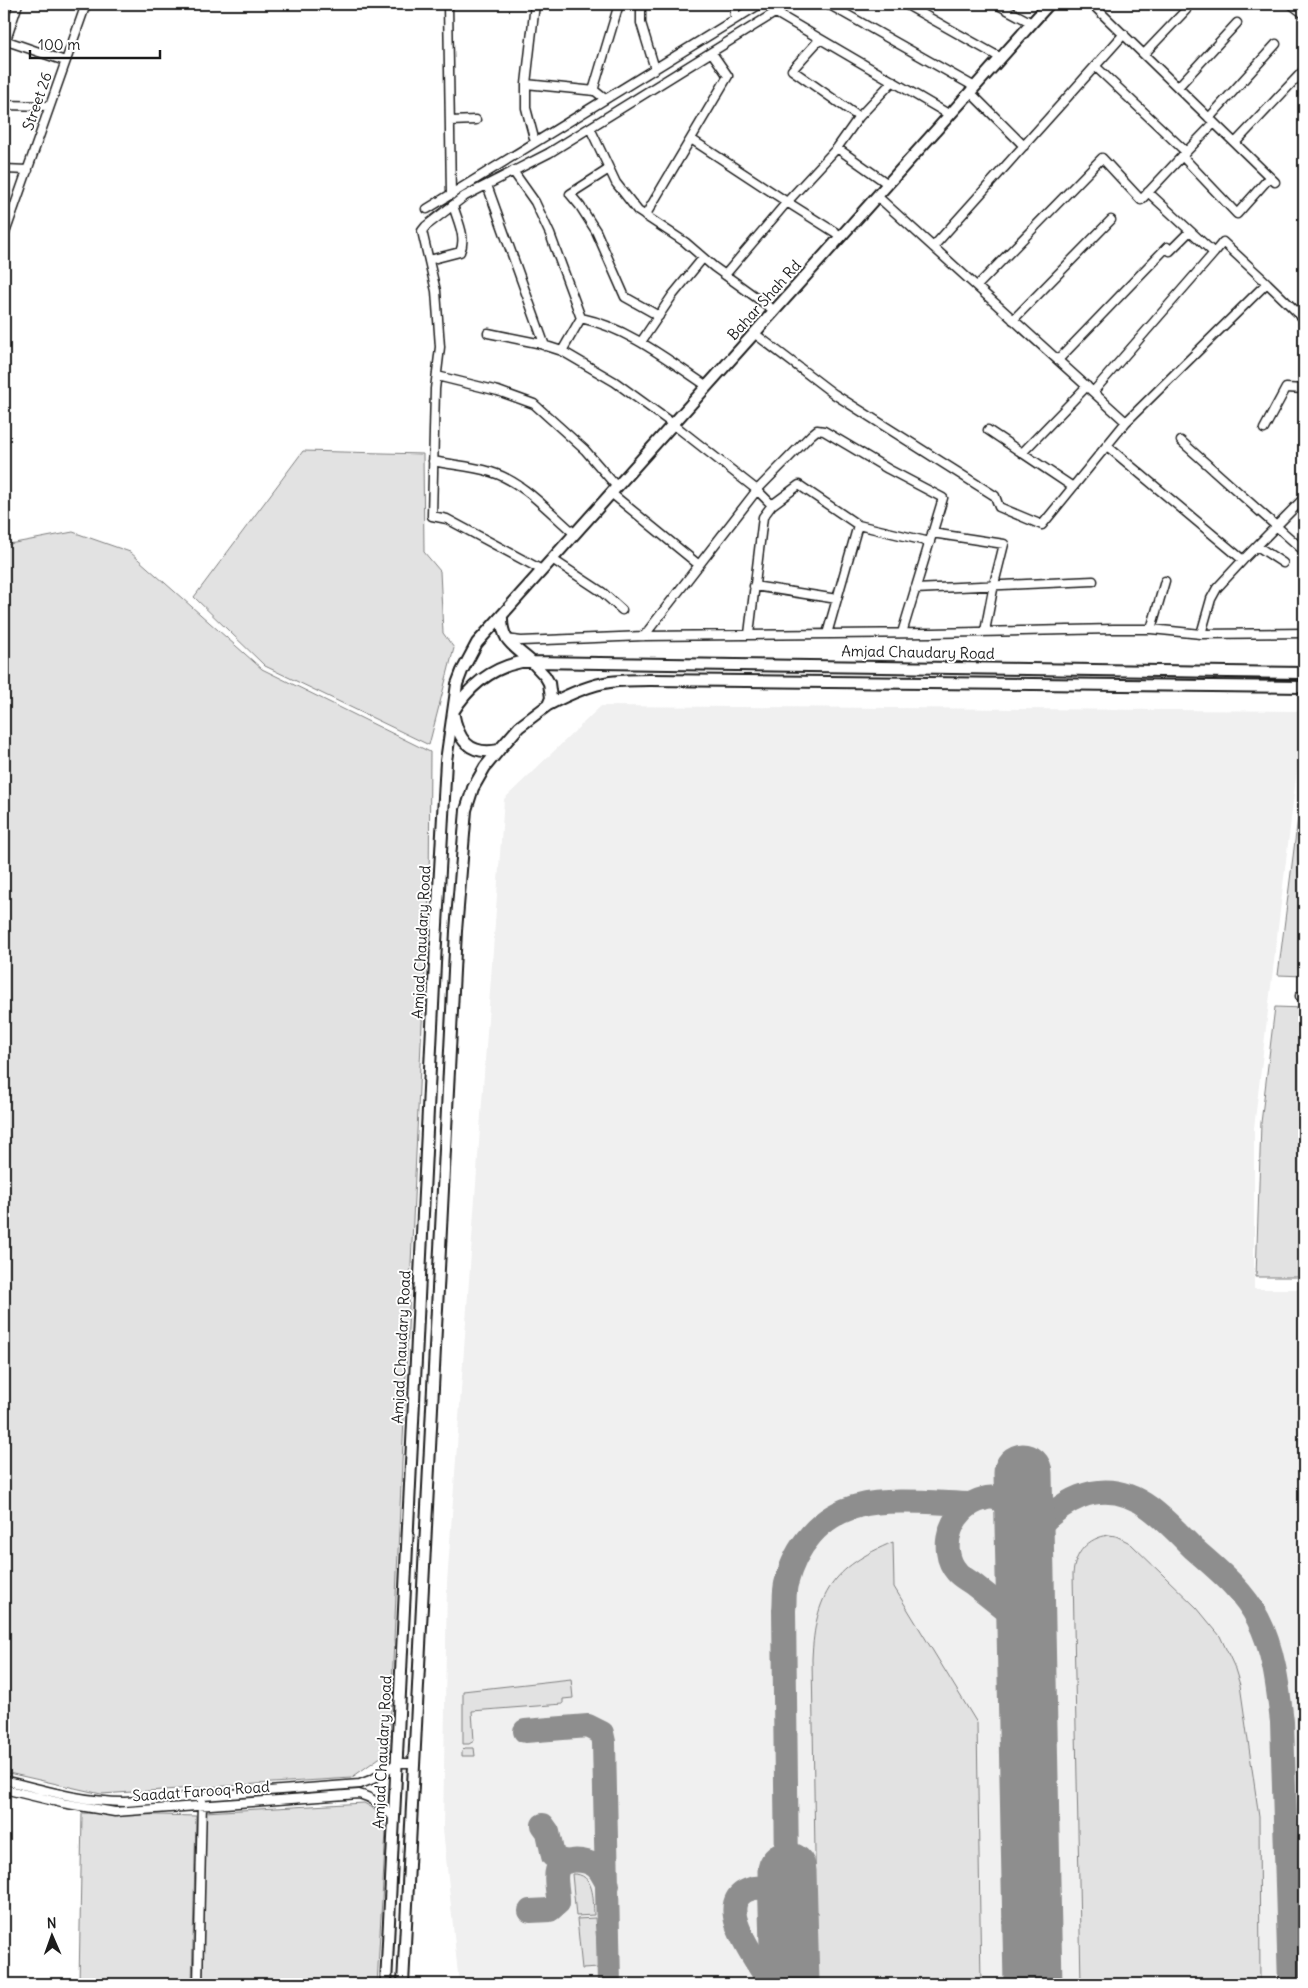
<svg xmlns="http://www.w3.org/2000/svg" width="1308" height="1988" font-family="Delius,sans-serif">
	<rect width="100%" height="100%" fill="#fff"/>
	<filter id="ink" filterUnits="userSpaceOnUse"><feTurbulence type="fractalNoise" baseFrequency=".02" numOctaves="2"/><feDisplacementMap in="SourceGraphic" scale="10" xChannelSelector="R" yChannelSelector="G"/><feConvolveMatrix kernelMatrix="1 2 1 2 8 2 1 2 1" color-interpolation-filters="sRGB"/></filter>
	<g filter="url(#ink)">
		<path fill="#f0f0f0" d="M601,706L1304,711L1254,1128V1289H1304V1984H459L443,1829L447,1583L504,799Z"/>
		<path fill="#e2e2e2" stroke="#7f7f7f" d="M4,4H12L4,31Z
			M303,451L423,454L424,552L440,571L443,633L454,648L429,745L265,666L194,597Z
			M73,532L130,552L262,669L430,752L429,896L421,1043L389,1751L351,1778L101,1794L4,1772V545Z
			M1304,770V976L1278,975Z
			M1275,1007L1304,1008V1277H1256L1261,1123Z
			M1109,1535L1116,1536L1130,1543L1197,1608L1220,1636L1234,1666L1240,1685L1259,1817L1260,1984H1081L1073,1574C1075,1553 1087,1538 1109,1535Z
			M893,1542L894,1587L977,1723L981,1984H817L812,1659C815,1594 833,1567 893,1542Z
			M571,1679L573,1698L563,1699V1704L472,1711L474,1741L469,1744H463V1691Z
			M465,1748H474L475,1756H462V1751Z
			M364,1803L380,1812L386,1831L377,1984H203L205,1812Z
			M82,1813L196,1816L192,1984H79Z
			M572,1874C595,1873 593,1899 594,1915L576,1916Z
			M595,1918L599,1968L582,1969L577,1919Z"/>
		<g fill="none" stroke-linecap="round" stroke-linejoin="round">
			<path stroke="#8e8e8e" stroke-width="24" d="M1024,1544C1055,1503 1100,1471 1150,1508C1166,1520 1180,1535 1194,1549C1218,1570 1243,1590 1258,1619C1274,1650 1278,1687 1282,1722L1290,1984
				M1024,1544C1019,1530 1015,1510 1001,1501C996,1497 989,1497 983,1499C953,1506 936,1548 957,1572C961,1577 968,1580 973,1584C987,1595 1001,1606 1014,1617L1023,1626L1026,1637
				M525,1731L588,1726L602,1733L604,1742L609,1984
				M543,1825L548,1832L553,1856L559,1860L567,1862
				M787,1871L784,1610C785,1602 784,1592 786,1584C795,1547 820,1515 858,1506C888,1498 937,1503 969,1504
				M530,1911L550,1910L558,1903C559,1893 554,1881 557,1871C561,1857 585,1859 595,1866C601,1870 604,1879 608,1885
				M770,1984C760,1964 711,1905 748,1890C762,1884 777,1891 788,1899C795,1929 795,1954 790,1984"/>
			<path stroke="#8e8e8e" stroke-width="59" d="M1023,1473L1033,1984
				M787,1871L790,1984"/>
			<defs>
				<path id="minor" d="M448,4L451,195
					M535,4L526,84V108L535,142
					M641,4V23L655,69
					M735,4V19
					M828,4L975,87
					M905,4L1001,58
					M996,4L1032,23
					M1092,4L1275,182
					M1291,4L1304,14
					M776,13L950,115
					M820,39L792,70L859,117
					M4,40L65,61
					M6,40L18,4
					M1144,54L1186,10
					M1095,66L1186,152L1214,123
					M526,84L595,91L605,99
					M1178,87L1237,23
					M593,91L619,4
					M970,92L1024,146
					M4,105L49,106
					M1209,118L1276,44
					M450,121L476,120
					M590,128L616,183L638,211L685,242L714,267L775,311
					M691,139L787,202L725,275
					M1235,143L1304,70
					M837,148L859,117L893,81
					M1182,156L1237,214L1270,177
					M4,169L28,170
					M609,169L570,194L580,206L596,231L625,297L659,316
					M513,171L535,202L550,234L581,318L562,351
					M487,185L545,346
					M427,209L760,4
					M645,216L728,76L712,53
					M4,236L86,4
					M841,236L787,202L837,148L888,184
					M933,247L1124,34
					M429,260L460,252C467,237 457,220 453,205
					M1267,283L1304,319
					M977,286L1102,158L1141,200L1186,152
					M581,318C628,328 668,360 707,386
					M1013,320L1111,220
					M488,333L537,343L562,351L615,382L673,424L757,490L644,636
					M754,333L834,394L995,496L999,507L1042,525L1126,422L877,196
					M641,342L672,296L703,258
					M1058,360L1167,247L1170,251L1190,231
					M437,376L498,391L534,404L585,450L617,487
					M1093,392L1214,253L1148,192
					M1126,422L1267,283L1223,242L1214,253
					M1264,429L1286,388L1304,389
					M988,430L1073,487
					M1181,441L1304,551
					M1107,446L1243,560L1217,588L1211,599L1201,634
					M1022,453L1087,386
					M433,461C452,465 472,466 491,472C524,482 549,512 575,534
					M611,493L699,565
					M932,533L1004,544L994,584L985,631
					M1257,546L1283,563
					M552,559L602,592L622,610
					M1243,560L1304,498
					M542,570L447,519L432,516L435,389L440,347L436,291L422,231L426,226L465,196L549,153L789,4
					M754,586L837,599
					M915,589L1093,581
					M1151,629L1165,581
					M902,633L943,498L888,469L824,431L817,430L811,435L757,490L772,505L799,485L858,525L930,542
					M749,634L763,517L772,505
					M827,634L858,525
					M506,639L521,641L644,636L932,633L1114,629H1151L1201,634L1304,633
					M1300,996H1304
					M4,1780C43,1790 84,1802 125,1802L360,1784L373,1779L397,1763H414
					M4,1789L62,1803L115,1812L359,1794C374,1798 384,1806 394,1818
					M198,1984L202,1801"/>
				<path id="secondary" d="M502,615C501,642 513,645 532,662L1304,673
					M521,662H532L545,676L549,683L551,698L548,705L519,727L499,750C468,756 458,739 453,712C469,686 492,668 521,662Z
					M548,705C567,695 588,685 610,682C623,680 637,680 650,680L1304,687
					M386,1984L436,943L446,761L457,684L462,671L477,643L1049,4
					M403,1984L456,931L466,810L473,788L485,767L499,750"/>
			</defs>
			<use href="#minor" stroke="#1c1c1c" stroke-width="11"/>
			<use href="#secondary" stroke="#1c1c1c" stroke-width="14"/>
			<use href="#minor" stroke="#fff" stroke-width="8"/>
			<use href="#secondary" stroke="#fff" stroke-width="10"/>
		</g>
	</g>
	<g text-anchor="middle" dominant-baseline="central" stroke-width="4" stroke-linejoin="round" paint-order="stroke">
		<g font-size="15" fill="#1c1c1c" stroke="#fff">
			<text transform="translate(37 101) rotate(-71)">Street 26</text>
			<text transform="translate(764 300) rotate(-48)">Bahar Shah Rd</text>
			<text transform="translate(918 652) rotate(1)">Amjad Chaudary Road</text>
			<text transform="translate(421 942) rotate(-87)">Amjad Chaudary Road</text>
			<text transform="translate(401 1347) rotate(-87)">Amjad Chaudary Road</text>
			<text transform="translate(382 1752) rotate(-87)">Amjad Chaudary Road</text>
			<text transform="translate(201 1791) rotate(-4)">Saadat Farooq Road</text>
		</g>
	</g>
	<rect width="1308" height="1988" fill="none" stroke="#fff" stroke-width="20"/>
	<rect x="10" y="10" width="1288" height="1968" fill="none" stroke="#1c1c1c" stroke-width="2" filter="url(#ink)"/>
	<g transform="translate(52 1936) rotate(358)" stroke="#ffffff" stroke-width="4" paint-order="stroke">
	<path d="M0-4L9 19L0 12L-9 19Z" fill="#1c1c1c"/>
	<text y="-8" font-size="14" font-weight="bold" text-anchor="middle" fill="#1c1c1c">N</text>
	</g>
	<path d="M30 50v8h130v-8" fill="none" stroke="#1c1c1c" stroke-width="2.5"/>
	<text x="38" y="50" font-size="15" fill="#1c1c1c" stroke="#ffffff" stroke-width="4" paint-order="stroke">100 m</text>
</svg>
